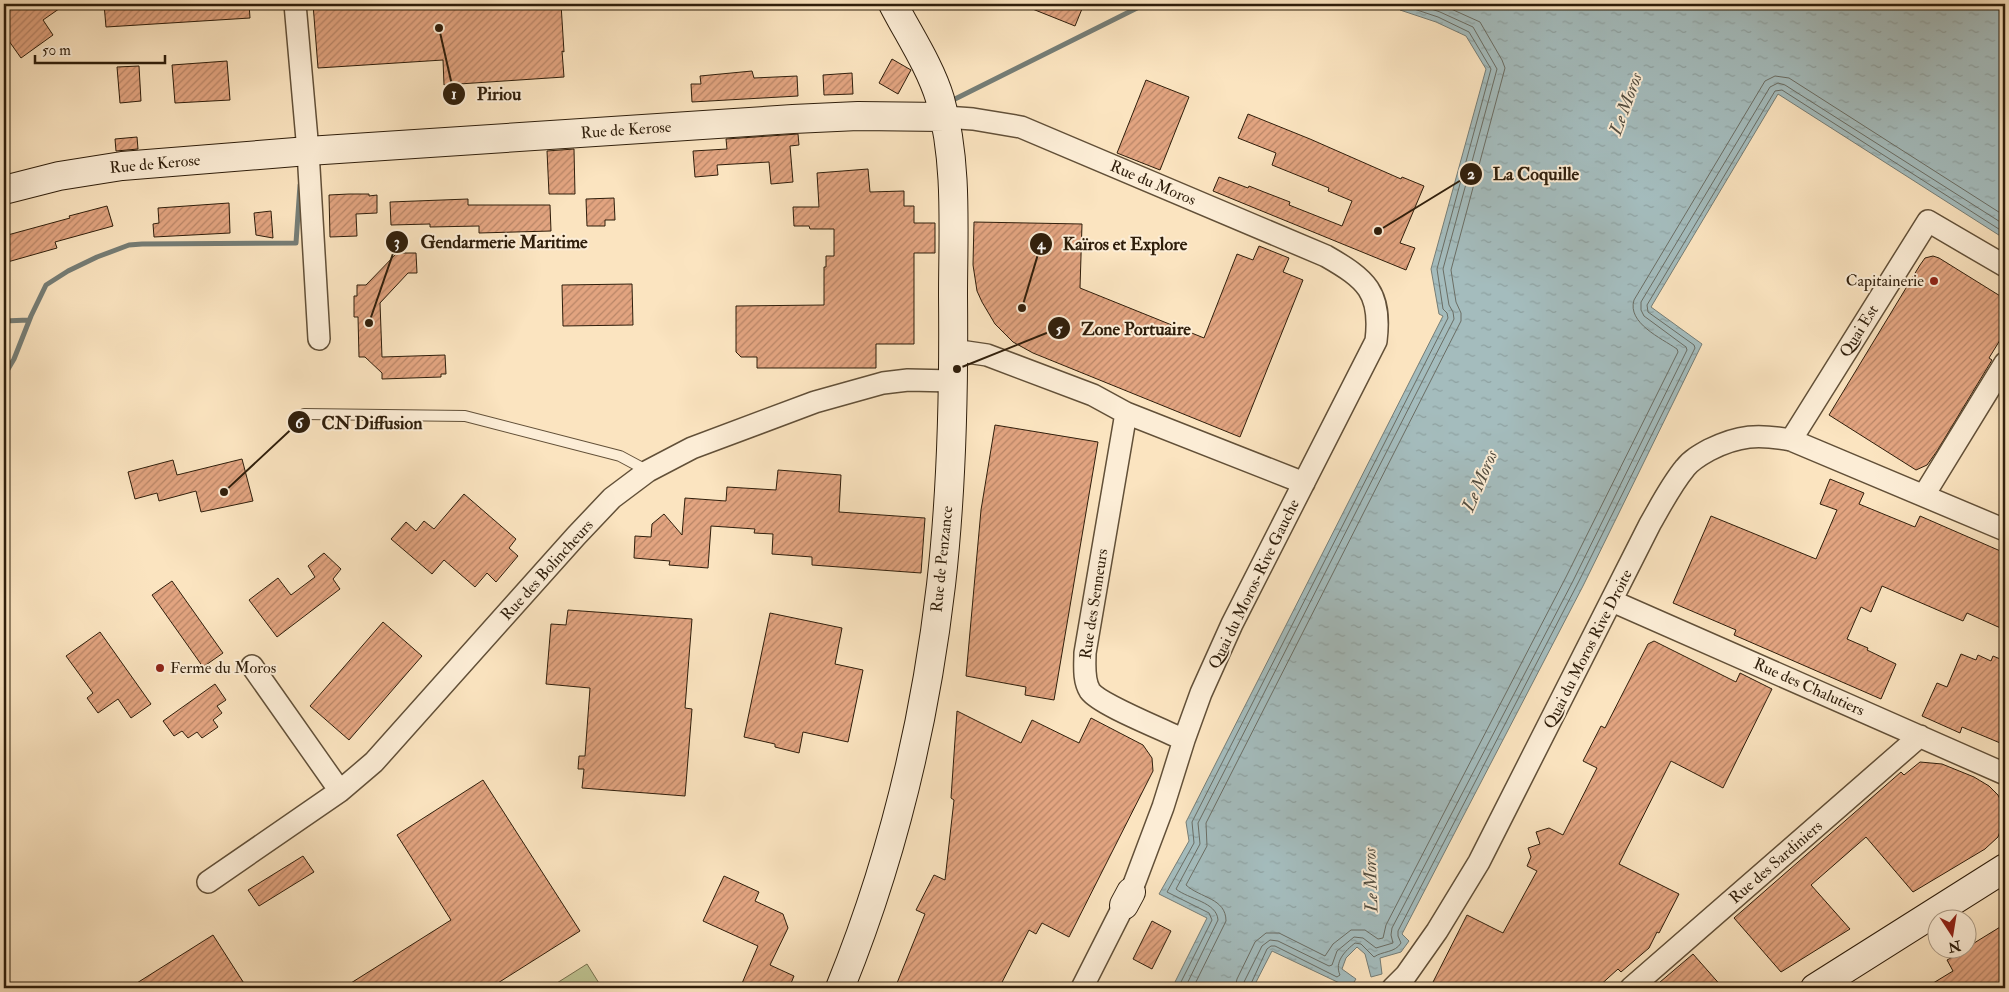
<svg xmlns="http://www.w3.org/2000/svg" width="2009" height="992" font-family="'IM FELL Double Pica',serif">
	<defs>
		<pattern id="water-ripples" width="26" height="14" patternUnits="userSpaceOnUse" patternTransform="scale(1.25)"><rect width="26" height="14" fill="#a4bcbd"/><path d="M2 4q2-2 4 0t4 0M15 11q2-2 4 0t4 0" fill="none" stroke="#8ea1a1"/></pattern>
		<pattern id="building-hatch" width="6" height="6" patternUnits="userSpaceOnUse" patternTransform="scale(1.25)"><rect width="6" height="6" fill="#e2a480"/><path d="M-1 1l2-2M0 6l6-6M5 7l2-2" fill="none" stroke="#b88567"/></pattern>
	</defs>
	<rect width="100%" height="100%" fill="#fbe4c0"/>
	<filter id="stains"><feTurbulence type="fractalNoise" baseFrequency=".004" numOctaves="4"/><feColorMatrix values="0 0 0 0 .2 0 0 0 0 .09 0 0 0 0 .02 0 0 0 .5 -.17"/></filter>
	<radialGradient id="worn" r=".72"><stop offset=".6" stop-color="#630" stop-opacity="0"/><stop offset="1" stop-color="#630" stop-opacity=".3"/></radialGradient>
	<path fill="#bfc492" stroke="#77714e" d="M587,964L602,988H549Z"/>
	<path fill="url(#water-ripples)" stroke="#757d76" d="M1398,4H2005V239L1778,94L1651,307L1702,344L1583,586L1402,934L1409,941L1401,952L1380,958L1382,974L1371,977L1365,954L1357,947L1346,958L1342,969L1356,979L1350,988L1272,951L1253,988H1172L1207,918L1159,894L1189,841L1186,822L1443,316L1439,314L1431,269L1486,69L1466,36L1436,22L1400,10Z"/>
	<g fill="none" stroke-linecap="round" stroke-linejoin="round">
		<path stroke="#6a6d64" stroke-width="1" d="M1178,988L1212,920L1209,913L1167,892L1194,843L1192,822L1448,318L1447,313L1443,309L1437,269L1491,69L1469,32L1438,17L1405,6L1404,4
			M1185,988L1218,920C1217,902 1188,899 1176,889L1200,844L1198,823L1454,319L1453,312L1449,305L1443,269L1497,69L1473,27L1440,12L1417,4
			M1193,988L1226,921C1226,898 1200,898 1186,885L1207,846L1206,823L1461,321V313L1456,302L1451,270L1505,68L1502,60L1480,22L1440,4
			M1235,988L1237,979L1255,942L1266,933H1279L1325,956L1333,944L1351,930H1365L1378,939L1383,938L1386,925L1566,577L1678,352L1677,349C1661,338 1627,323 1634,300L1765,81L1775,76L1789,78L2005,216
			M1243,988L1244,982L1262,946L1270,940L1278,941L1329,966L1332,965L1337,951L1354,937L1363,938L1376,948L1393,943L1391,935L1392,928L1573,581L1687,350L1686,347L1644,316L1641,310V302L1770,87L1778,83L1785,85L2005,225
			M1249,988L1267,949L1271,946H1275L1337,977L1340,975C1334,962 1345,951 1355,943L1361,944L1374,957C1382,951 1395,953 1401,943L1398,936V931L1578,583L1695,348L1694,345L1648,312L1647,305L1775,91L1782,90L2005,233"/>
		<path stroke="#757d76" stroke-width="5" d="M949,102L1145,4
			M4,321L29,320
			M4,376L14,359L31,316L46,285L68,271L97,257L129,245L142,244L296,243L300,185"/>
	</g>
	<path fill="url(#building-hatch)" stroke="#2f1e0b" d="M4,4H66L43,20L53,35L21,58L4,34Z
		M104,4H249L250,18L106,27Z
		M313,4H561L564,52L562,51L564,77L444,85L443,60L318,68Z
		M1020,4H1084L1075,26Z
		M892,59L911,70L898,94L879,83Z
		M227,61L230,100L175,103L172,65Z
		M139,66L141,101L120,103L117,67Z
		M752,71L754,78L797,76L798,96L692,102L691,84H701L700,76Z
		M852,73L853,94L824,95L823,75Z
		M1146,80L1189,97L1160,170L1117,153Z
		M1248,114L1310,139L1401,179L1402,177L1424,186L1400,243L1415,248L1406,270L1213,191L1219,177L1248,188L1249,186L1264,192L1290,202L1289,205L1342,226L1352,201L1328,191L1329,188L1272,165L1276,153L1238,138Z
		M798,134L799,145L790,146L793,182L771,184L769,162L717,165L718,175L695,177L693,151L727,149L726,139Z
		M137,137L138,149L116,151L115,139Z
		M574,149L575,194H549L547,151Z
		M868,169L870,192L904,191V206H914V223H935V253H914V344H876V368H757V357H741L736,352V306L824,305V267H826V256H834V229H810L809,226H794L793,207H819L817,173Z
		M349,194H369V196L377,195V213L356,214L357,236L330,237L329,195Z
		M614,198L615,220H605V226H587L586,199Z
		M468,199V205H550L551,231L479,233V226L430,227V224L391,225L390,202Z
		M229,203L230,233L154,237L153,224L159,223L158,208Z
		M107,206L113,226L55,242L57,248L4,263V236L70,218L69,216Z
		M271,211L273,238L256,235L254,213Z
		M974,222L1082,224L1080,288L1204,338L1237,254L1253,260L1259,246L1289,258L1283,272L1303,280L1240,437L1033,353L1013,342L995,324L982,302L977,291L973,265Z
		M397,253H416L417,273H408L380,303L382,357L445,355L446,374H441V377L382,379V373L365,357H359L358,317H354V296H357V285H366Z
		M1933,256L1939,258L2005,299V332L1989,358L1992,360L1937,451L1927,465L1916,470L1829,415L1920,265L1925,258Z
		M632,284L633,325L563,326L562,285Z
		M995,425L1098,442L1054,700L1025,695L1026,687L966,676L981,510Z
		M242,459L253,501L201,512L196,491L159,501L157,493L135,499L128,472L173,460L177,475Z
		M778,470L841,475L839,512L925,518L921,573L812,565V557L772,554L773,534L754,533L755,529L711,526L708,568L669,565L670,561L634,558L635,536L651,537L652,524L664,514L682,535L685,498L726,501L727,487L776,490Z
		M1830,479L1864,493L1859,504L1915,527L1920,516L2005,553V630L1967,613L1963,621L1882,586L1871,612L1861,607L1847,639L1868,648L1867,650L1896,664L1881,699L1734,635L1736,630L1673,603L1711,516L1816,559L1837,510L1820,504Z
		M464,494L516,539L509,548L518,556L496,582L487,573L475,587L444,560L432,574L391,539L406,522L416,531L424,521L434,529Z
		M324,553L341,569L333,579L340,589L277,637L249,600L278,578L291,595L315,577L308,566Z
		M172,581L223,653L203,667L152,595Z
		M568,610L692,619L685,708L692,709L685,796L582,788L584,769H578L579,756H585L590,688L546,684L551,624L566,625Z
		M770,613L842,628L835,664L863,670L848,742L803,732L799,753L775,747V744L744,737Z
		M383,622L422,656L349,740L310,706Z
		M100,632L151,704L131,718L118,699L98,713L87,698L93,693L66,656Z
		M1654,641L1736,682L1740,673L1772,689L1723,788L1671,761L1619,864L1679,894L1659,933L1657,932L1649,948L1621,972L1618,969L1597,988H1430L1467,915L1503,933L1537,871L1527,866L1531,857L1528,848L1540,844L1536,832L1549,828L1563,835L1597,768L1583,761L1601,726L1605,728L1648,644Z
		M1961,654L1976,660L1978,655L1991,661L1993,656L2005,661V745L1962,727L1960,733L1922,716L1937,683L1947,687Z
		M215,684L226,700L217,706L222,713L213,720L218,727L202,738L197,732L188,738L182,731L174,736L163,721Z
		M957,711L1021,743L1032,720L1079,743L1091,718L1143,745L1152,758L1153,771L1069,937L1042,923L1036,934L1029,930L999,988H895L925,914L916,910L934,875L945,880L954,800L951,798Z
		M1920,762L1942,764L1974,777L1989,786L1998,795L2003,806V823L1998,837L1985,849L1913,892L1866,837L1811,885L1850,929L1781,972L1734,918L1901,772L1904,775Z
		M483,780L580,931L490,988H343L451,920L397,835Z
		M303,856L314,872L259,906L248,890Z
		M724,876L759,892L755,901L783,914L788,928L770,965L794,976L789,988H740L758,946L703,921Z
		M1152,921L1171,931L1152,969L1133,959Z
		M2005,924V988H1925L1953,971L1947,960L1966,950V948Z
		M213,935L247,988H129Z
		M1693,954L1723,988H1653Z"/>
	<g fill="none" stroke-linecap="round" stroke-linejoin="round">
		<defs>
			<path id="lane" d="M304,414L465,416L620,456L648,471"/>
			<path id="street" d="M295,4L308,151L319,339
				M945,117L973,119L1021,127L1326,256C1366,279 1382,292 1376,341L1232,624L1201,693L1184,740L1163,807L1131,892
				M953,350L987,355L1093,395L1126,413L1304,483
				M1126,413L1085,653C1085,665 1083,680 1090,691C1100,705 1165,730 1184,740
				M1791,440L1928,221L2005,266
				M1924,495L2005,363
				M1612,601L2005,774
				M252,666L340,791
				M208,882L340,791L374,762L576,536L612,498L648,471L692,448L815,402L883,383L908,380L953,381
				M1082,988L1124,905
				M1393,988L1406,975L1437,931L1479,862L1650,524C1661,505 1671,485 1685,468C1691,460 1700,455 1709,450C1739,435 1758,434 1791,440L2005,530
				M1631,988L1920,736"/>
			<path id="secondary" d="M4,190L59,176L122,166L308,151L793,119L858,116L945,117
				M1124,905L1131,892
				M840,988C892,860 925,723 941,585C952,489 954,393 953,296C953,232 958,162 940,99C930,66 909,35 893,4
				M1815,988L2005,868"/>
		</defs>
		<use href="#lane" stroke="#625038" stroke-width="12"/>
		<use href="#street" stroke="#625038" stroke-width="24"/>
		<use href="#secondary" stroke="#2f1e0b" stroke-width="30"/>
		<use href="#lane" stroke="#fcedd6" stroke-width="10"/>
		<use href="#street" stroke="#fcedd6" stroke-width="21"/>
		<use href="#secondary" stroke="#fcedd6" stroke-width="28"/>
	</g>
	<g fill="#8f2418" stroke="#fcedd6" stroke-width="2">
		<circle cx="1934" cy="281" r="5"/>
		<circle cx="160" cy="668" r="5"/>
	</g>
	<g text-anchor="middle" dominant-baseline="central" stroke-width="4" stroke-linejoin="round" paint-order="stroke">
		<g font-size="16" fill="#2f1e0b" stroke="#fcedd6">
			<text transform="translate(626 130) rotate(-4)">Rue de Kerose</text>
			<text transform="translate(155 164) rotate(-5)">Rue de Kerose</text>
			<text transform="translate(1153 183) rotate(23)">Rue du Moros</text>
			<text transform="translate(1859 331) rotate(-58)">Quai Est</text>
			<text transform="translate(942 559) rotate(-84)">Rue de Penzance</text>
			<text transform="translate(547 570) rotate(-48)">Rue des Bolincheurs</text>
			<text transform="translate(1254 584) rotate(-64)">Quai du Moros-Rive Gauche</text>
			<text transform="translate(1094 604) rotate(-81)">Rue des Senneurs</text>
			<text transform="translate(1588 649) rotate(-63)">Quai du Moros Rive Droite</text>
			<text transform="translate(1809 687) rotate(24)">Rue des Chalutiers</text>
			<text transform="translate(1776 862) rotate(-41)">Rue des Sardiniers</text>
		</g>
		<g font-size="16" fill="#2f1e0b" stroke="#fcedd6" text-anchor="end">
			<text x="1924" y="281">Capitainerie</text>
			<text x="170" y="668" text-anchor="start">Ferme du Moros</text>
		</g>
		<g font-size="18" font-style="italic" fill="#524d40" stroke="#fcedd6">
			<text transform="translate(1626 104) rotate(-70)">Le Moros</text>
			<text transform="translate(1480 481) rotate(-67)">Le Moros</text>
			<text transform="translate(1371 880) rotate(-92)">Le Moros</text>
		</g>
	</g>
	<path fill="none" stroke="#2f1e0b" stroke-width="2" d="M439 28L454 94M1378 231L1471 174M369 323L397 242M1022 308L1041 244M957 369L1059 328M224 492L299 422"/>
	<g fill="#2f1e0b" stroke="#fcedd6" stroke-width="2">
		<circle cx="439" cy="28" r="5"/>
		<circle cx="1378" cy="231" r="5"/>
		<circle cx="369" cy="323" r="5"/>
		<circle cx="1022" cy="308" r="5"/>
		<circle cx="957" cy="369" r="5"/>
		<circle cx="224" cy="492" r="5"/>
		<circle cx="454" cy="94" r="12"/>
		<circle cx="1471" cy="174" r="12"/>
		<circle cx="397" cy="242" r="12"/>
		<circle cx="1041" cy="244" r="12"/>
		<circle cx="1059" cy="328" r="12"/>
		<circle cx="299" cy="422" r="12"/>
	</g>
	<g font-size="15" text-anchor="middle" font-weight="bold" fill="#fff">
		<text x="454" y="99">1</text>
		<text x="1471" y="179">2</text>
		<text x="397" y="247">3</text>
		<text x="1041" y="249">4</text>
		<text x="1059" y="334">5</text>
		<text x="299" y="428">6</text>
	</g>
	<g font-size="18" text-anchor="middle" font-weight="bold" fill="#2f1e0b" stroke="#fcedd6" stroke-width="4" stroke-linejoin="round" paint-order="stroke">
		<text x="499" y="100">Piriou</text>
		<text x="1536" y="180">La Coquille</text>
		<text x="504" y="248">Gendarmerie Maritime</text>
		<text x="1125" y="250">Kaïros et Explore</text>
		<text x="1136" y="335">Zone Portuaire</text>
		<text x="372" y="429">CN Diffusion</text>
	</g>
	<rect width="2009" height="992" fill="none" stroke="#fbe4c0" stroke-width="20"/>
	<rect x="5" y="5" width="1999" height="982" fill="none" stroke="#2f1e0b" stroke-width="2.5"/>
	<rect x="10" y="10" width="1989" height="972" fill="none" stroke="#2f1e0b"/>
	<g transform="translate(1952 934) rotate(168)"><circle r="24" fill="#fcedd6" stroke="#aa9a85"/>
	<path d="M0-4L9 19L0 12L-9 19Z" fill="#8f2418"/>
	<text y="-8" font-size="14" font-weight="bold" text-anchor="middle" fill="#2f1e0b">N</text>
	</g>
	<path d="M35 55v8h130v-8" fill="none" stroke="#2f1e0b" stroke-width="2.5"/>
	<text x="42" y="55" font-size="15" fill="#2f1e0b" stroke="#fcedd6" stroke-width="4" paint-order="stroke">50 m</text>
	<rect width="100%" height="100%" filter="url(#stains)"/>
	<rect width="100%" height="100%" fill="url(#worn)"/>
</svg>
